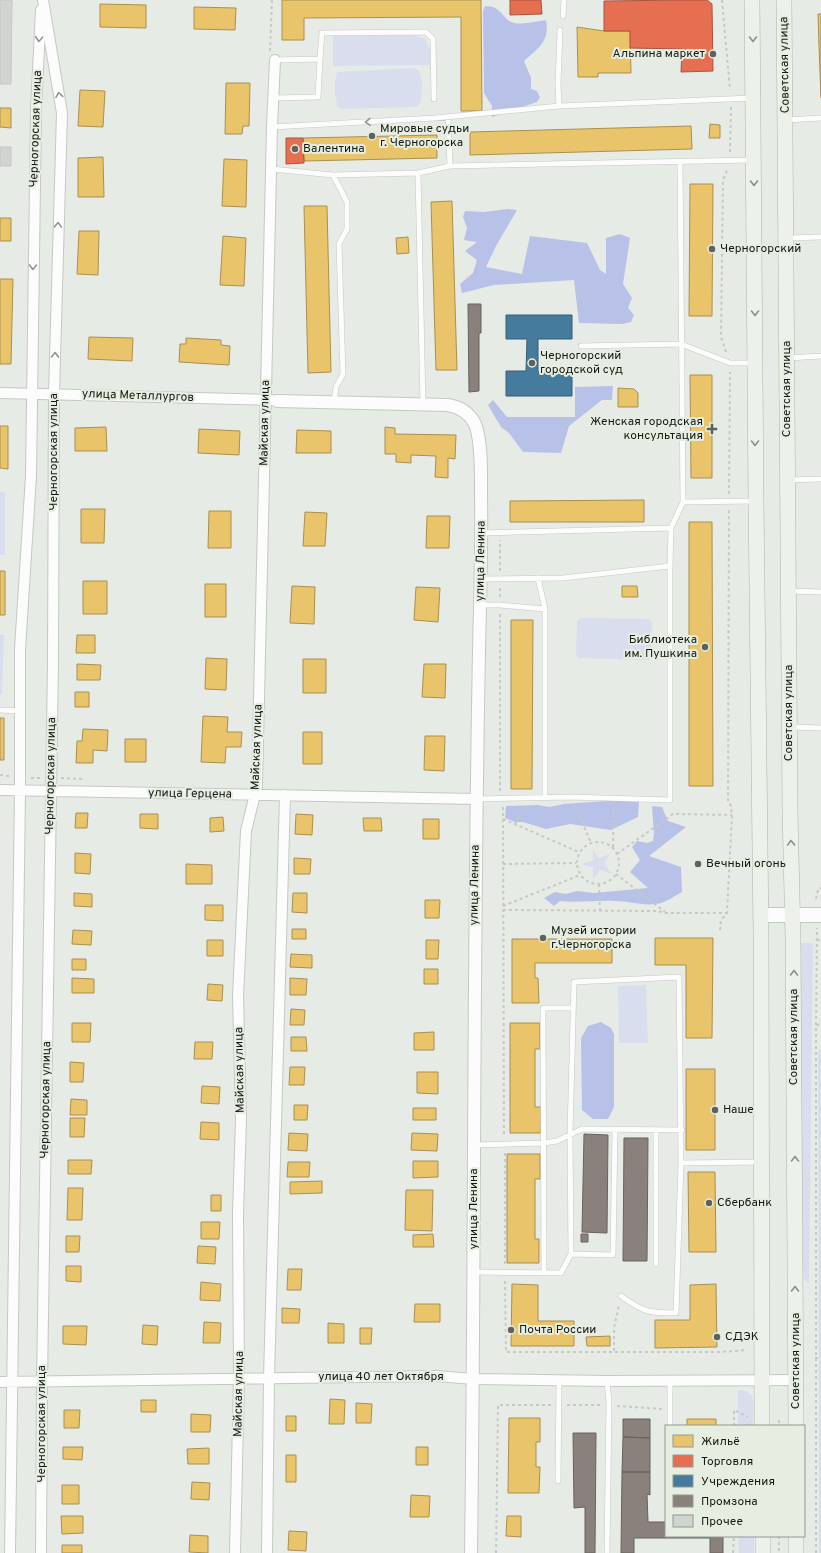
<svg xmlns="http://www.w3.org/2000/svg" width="821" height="1553" font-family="Overpass,sans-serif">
	<rect width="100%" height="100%" fill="#e7ebe5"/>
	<path fill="#d9deef" d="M413,35L425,39L430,49V65L333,66V36Z
		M413,68C417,69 419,70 420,74C423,82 422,96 420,104L416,107L342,109L338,107C334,98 334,81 337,72Z
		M0,492H5V555H0Z
		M580,618L649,619L652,623L651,658L648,660L579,658L576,654L577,621Z
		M0,635H4L2,694L0,695Z
		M593,850L599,858L610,854L604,864L612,874L600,870L593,879V868L582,864L593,860Z
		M801,943H813L809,1284L801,1276Z
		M646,985L648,1043H619L618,986Z
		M821,1049V1553H819L818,1051Z
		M738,1390C759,1390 753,1409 753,1424L752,1426H738Z
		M738,1536H754V1553H739Z"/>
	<path fill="#b8c1e7" d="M485,6C503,6 503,21 514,23C521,25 539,21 546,20C550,41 539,48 524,61L531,78V89L537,91L540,97L537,102L492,117V106L484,93L483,11Z
		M507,209L517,210L496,246L486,267L522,274L530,236L587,243L600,270L606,274V238L620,234L630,238L623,284L632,298L628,308L634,315L631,322L622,324L579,323L574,280L494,285L462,293L460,284L473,273L477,260L465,251L477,242L464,240L467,228L463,217L465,211L484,212Z
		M613,386L612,400H602L569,426L561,453L523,452L509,433L501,427L488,405L493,400L507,417H575V387Z
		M619,800L639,801L638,817L611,830L570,824L546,829L523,822H515L505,818L506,806L538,805L549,807L564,804Z
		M652,806L662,807L668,821L686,827L649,856L681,867L682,892C676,895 668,901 661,903C645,907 630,901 615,901C596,900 578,903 560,901L554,906L544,898L555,892L566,894L577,891L594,893L648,888L630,872L640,860L632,847L637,841L647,843L653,841L654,834Z
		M601,1022L611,1028L614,1034V1107L608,1119H593L582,1110L581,1038L588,1026Z"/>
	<path fill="#e9c46a" stroke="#a99050" d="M282,0H481L482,111H461V17L304,18V40H282Z
		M100,4L146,5V28L100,27Z
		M194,7L236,8L235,30L194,29Z
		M818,14H821V98L819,46Z
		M577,27L604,31H630L631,73H598V77H578Z
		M226,83H250L249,126H243L242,134H225Z
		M80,90L105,91L103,127L78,126Z
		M0,108H11V128L0,127Z
		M710,124L720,125V138H709Z
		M691,126L692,149L470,155V132Z
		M437,135V158L304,161L303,138Z
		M103,157L104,197H78V158Z
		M224,159L247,160L246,207L222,206Z
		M690,184H713L712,316H689Z
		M452,201L457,370H436L431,202Z
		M304,206H327L331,372L308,373Z
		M0,218H11V241H0Z
		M79,231H99L98,275L77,274Z
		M223,236L246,238L244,286L220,285Z
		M408,237L409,253L397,254L396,238Z
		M0,279H13L11,364H0Z
		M89,337L133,338L132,361L88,359Z
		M186,338L221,340V345L230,346L229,365L179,362L180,344H186Z
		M690,375H712V478H691Z
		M618,388L634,389L638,393V407H618Z
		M0,426H8V469L0,468Z
		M106,427L107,451H75V428Z
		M385,427L395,428V434L456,435L455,459L448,458V478L435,477L436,456L411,455V463L396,462V454H385Z
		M199,429L240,431L239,455L198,453Z
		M297,430L331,431V453H296Z
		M644,500V522H510V501Z
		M81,509H105L104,543H81Z
		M209,511H231V548H208Z
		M305,512L327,513L325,546H303Z
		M427,516H450L449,548H426Z
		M689,522H712L713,786H689Z
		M0,571H5V615H0Z
		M83,581H107V614H83Z
		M205,584H226V617H205Z
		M292,586L315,587L314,624L290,623Z
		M622,586H637L638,597H622Z
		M416,587L440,588L438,622L414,620Z
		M511,620H533L532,789H511Z
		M77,635H95V653H76Z
		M206,658L227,659L226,690L205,689Z
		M303,659H326V693H303Z
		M77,664L101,665L100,680H77Z
		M424,664H446L445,698L422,697Z
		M75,692H89V707H75Z
		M203,716L228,717L227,732H242L241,747H226L225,763L201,762Z
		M0,718H4V760H0Z
		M83,729L108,730L107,751L93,750V763H76L77,741H82Z
		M303,732H322V764H303Z
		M425,736H445L444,771L424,770Z
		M125,739H146V762H125Z
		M76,813H88L87,828H75Z
		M140,814H158V829L140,828Z
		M296,814L313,815L312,835L295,834Z
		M223,817L224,831L210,832V818Z
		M363,818H381L382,831H364Z
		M423,819H439V839H423Z
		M75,853L91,854L90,874L75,873Z
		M294,858L311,859L310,874H294Z
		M186,864L212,865V884H186Z
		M74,893L92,894V907L74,906Z
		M293,893H307V913L292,912Z
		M425,900H440L439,918H425Z
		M205,905H223V921L205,920Z
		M292,929H306V939H292Z
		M73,930L92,931L91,945L72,944Z
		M655,938H713L712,1038H686V965H655Z
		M512,939H612V963H535V978H538L539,1003H512Z
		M207,940H223V956H207Z
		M426,940H439L438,959H426Z
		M291,954L312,955V968L290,967Z
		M72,959H86V970H72Z
		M424,969H438V984H424Z
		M72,978L94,979V993H72Z
		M290,978L307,979L306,995H290Z
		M208,984L223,985L222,1001L207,1000Z
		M291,1009L305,1010L304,1025H290Z
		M72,1023H91L90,1042H72Z
		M510,1023H540V1049H535V1107H541V1133H510Z
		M434,1032V1050H414V1033Z
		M291,1037H306L307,1051H291Z
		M195,1042H213L212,1059H194Z
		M70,1062L84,1063L83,1082H70Z
		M290,1067H305L304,1085H289Z
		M686,1069H715V1150H686Z
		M417,1072H438V1094L417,1093Z
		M202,1086L220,1087L219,1104L201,1103Z
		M71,1099L87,1100V1115H70Z
		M294,1105H308L307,1120H294Z
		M413,1108H436V1120H413Z
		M70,1118H85L84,1137H70Z
		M201,1122L219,1123V1140L200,1139Z
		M289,1133L308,1134L307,1151L288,1150Z
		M412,1133L438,1134L437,1151L411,1150Z
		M507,1154H540V1179H535V1239H539V1263H507Z
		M68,1160H92L91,1174H68Z
		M413,1161H438V1177L413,1178Z
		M288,1162H310L309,1177H287Z
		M688,1172H715L716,1252H689Z
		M322,1181V1193L290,1194V1182Z
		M68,1188H83L82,1220H67Z
		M406,1190H433L432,1231L405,1230Z
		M211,1195H221V1211H211Z
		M201,1222H220L219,1239H201Z
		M433,1234L434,1247H413V1235Z
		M66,1236H80L79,1252H66Z
		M198,1246L216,1247L215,1264L197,1263Z
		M66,1266H81V1282L66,1281Z
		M288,1269H302L301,1290H287Z
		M201,1282L221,1284L220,1301L200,1300Z
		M512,1284L538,1285V1321H574V1346H511Z
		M716,1284L717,1347L655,1348V1320H690V1285Z
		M415,1304H440V1322H414Z
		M282,1308L300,1309L299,1323H282Z
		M204,1322L221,1323L220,1343H203Z
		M328,1323L344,1324V1343H328Z
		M143,1325L158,1326L157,1345L142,1344Z
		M63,1326H87L86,1345L63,1344Z
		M360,1328H372L371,1344H360Z
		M610,1336V1346H587L586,1337Z
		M330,1399L345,1400L344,1424H329Z
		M141,1400H156V1412H141Z
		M356,1403L372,1404L371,1423H356Z
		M64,1410H80L79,1428H64Z
		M191,1414L211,1415L210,1432H191Z
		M286,1416H296V1431H286Z
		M509,1418H540V1442H536V1467H540L539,1493H508Z
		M687,1419H716V1426H687Z
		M63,1447H83L82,1460L63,1459Z
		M416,1447H428V1465H416Z
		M209,1448V1464H188L187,1449Z
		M286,1455H296V1482H286Z
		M192,1482L210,1483L209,1500L191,1499Z
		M62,1485H79V1504H62Z
		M411,1495L430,1496L429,1517H410Z
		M61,1516H83V1533L62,1534Z
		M507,1516H521V1537L506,1536Z
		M289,1531L307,1532L306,1551L288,1550Z
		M190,1535L208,1536V1553L189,1552Z
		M62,1545H82V1553H62Z"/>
	<path fill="#e76f51" stroke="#a8553f" d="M510,0H541L542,14L510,15Z
		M683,0H707L712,4L713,71L681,72L682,49L630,48V31H604V1Z
		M286,138H303L304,163L286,164Z"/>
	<path fill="#457b9d" stroke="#375d74" d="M506,315H572V339H538V372H572V396H506V371H526L527,339H506Z"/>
	<path fill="#8a817c" stroke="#67625d" d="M468,304H481V333H479V391L469,392Z
		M584,1134L608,1135L607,1233L582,1232Z
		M624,1138H648L647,1261H623Z
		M581,1234H588V1242H581Z
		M623,1419H650V1438L623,1437Z
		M573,1433H596L595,1553H585V1507L574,1508Z
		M623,1437L650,1438V1472H622Z
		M622,1472H650V1495L647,1494L648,1522H666V1536H723V1553H710V1538H634V1553H621Z"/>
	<path fill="#d1d4d0" stroke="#c4c7c3" d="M0,0H12L11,84H0Z
		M0,147H11V166H0Z"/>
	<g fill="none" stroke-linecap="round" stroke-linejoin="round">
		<defs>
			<path id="service" d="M563,16L564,0
				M275,60L320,59L322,33L426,32L433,39L434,99
				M273,98L318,97L320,59
				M559,106L558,85L560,30
				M448,117L450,166
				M786,120L821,118
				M272,127L435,118L559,106L752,98
				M271,169L333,175L347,202V229L339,244L343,374L336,387L334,402
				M418,173L423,404
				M333,175L418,173L450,166L752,160
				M788,238L821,237
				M581,346L681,344L730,363H754
				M788,358L821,356
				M790,480L821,479
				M683,502L754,501
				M481,533L671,528
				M538,578L545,609V797
				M482,579L563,578L670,566
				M790,591L821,592
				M480,605H500L545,609
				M0,710L20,711
				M790,727L821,728
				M477,799L571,797L670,800V566L671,528L683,502L680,162
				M656,1130V1264
				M474,1145L544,1143L557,1141L582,1129L682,1130
				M571,1254L613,1255L615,1129
				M474,1272L561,1273L571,1254L570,1134L574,982L679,977L681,1163L761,1162
				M544,1273L543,1008H573
				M621,1296C643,1312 649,1313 676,1313L681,1163
				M607,1381L609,1402L607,1553
				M670,1426V1381
				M558,1481L559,1381"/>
			<path id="minor" d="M0,393L272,400
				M0,790L476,799
				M0,1382L437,1376L473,1379L607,1381L795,1380
				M10,1553L20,791V649L31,476L36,109L41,10
				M41,1553L42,1381L53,663L54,393L62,113L43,0
				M235,1553L239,1378L238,1213L241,1120L238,996L246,831L257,786L272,127L275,60
				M267,1553L269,1378L285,795"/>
			<path id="tertiary" d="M277,401L448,405C460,407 469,412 475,424C482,441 481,475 481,494C482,546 480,599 479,652C473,952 475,1253 471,1553"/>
			<path id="secondary" d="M761,915H821"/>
			<path id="primary" d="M752,0L756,501L761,934L762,1426
				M784,0L790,810L793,939L796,1426
				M763,1536V1553
				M796,1536V1553"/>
		</defs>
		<use href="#service" stroke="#c5c8c4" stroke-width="6"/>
		<use href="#minor" stroke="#c5c8c4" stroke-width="12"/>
		<use href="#tertiary" stroke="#c5c8c4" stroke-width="14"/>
		<use href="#secondary" stroke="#c5c8c4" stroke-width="16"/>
		<use href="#primary" stroke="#adb5a8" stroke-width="16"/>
		<path stroke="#c7c9c6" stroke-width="2" stroke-dasharray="3 3" stroke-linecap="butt" d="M722,0L730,90
			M270,51L272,0
			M730,152L731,107
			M726,352L721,337L723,180L728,168
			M729,494L730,372
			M500,571V540
			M500,597V588
			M0,775L9,776
			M31,778H41
			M61,778L83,779
			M500,791V614
			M575,805L591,843
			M503,807L504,1137
			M503,819L579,852
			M515,824L526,806
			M577 863a21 21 0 1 1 42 0a21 21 0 1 1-42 0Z
			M613,847L614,806
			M617,854L673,814L732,815
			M503,864L576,863
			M616,874L665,912
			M599,884L600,911
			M816,899L818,889L821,888
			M503,906L580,875
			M503,910L657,911L666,913H727
			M720,930L721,920L727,913L732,815L731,806L728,800L729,510
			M817,939L821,942
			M817,1026L821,1021
			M505,1153V1265
			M505,1281L506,1352H721L747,1350
			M614,1351V1328L619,1305
			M815,1358H821
			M567,1405H601
			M617,1406L663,1409
			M779,1420V1426
			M734,1426V1410L748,1417
			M779,1536V1553
			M496,1553L498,1405H551
			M733,1553L734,1536
			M816,1553V1027L817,928"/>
		<use href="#service" stroke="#fbfcfb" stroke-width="5"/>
		<use href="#minor" stroke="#fbfcfb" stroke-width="10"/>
		<use href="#tertiary" stroke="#fbfcfb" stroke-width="12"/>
		<use href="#secondary" stroke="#fbfcfb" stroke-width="14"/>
		<use href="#primary" stroke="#ecf1e9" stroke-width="15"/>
	</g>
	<defs><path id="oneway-chevron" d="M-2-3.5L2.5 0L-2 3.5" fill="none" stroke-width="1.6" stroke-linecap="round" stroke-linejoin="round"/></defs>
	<g stroke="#949593">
		<use href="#oneway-chevron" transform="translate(39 39) rotate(93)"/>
		<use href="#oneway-chevron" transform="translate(59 95) rotate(-99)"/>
		<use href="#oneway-chevron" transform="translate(368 122) rotate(177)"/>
		<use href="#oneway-chevron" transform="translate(58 225) rotate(-88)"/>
		<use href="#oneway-chevron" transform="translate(33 267) rotate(91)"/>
		<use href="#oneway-chevron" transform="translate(55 355) rotate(-89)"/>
	</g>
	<g stroke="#8b8f89">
		<use href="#oneway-chevron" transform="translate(753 39) rotate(90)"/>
		<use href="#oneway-chevron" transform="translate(754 183) rotate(90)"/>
		<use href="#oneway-chevron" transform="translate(755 313) rotate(90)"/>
		<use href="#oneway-chevron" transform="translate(755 443) rotate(90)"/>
		<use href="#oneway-chevron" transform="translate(791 843) rotate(-92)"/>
		<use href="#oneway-chevron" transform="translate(794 973) rotate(-90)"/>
		<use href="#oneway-chevron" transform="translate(795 1159) rotate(-90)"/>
		<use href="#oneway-chevron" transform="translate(795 1289) rotate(-90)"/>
	</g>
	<g fill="#5e625d" stroke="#e6eee2" stroke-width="1.5">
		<circle cx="713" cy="54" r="4"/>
		<circle cx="372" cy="136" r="4"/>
		<circle cx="295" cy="149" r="4"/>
		<circle cx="712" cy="249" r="4"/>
		<circle cx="532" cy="363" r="4"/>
		<path d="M710 423h4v4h4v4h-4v4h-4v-4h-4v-4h4z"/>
		<circle cx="705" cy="647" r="4"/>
		<circle cx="698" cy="864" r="4"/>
		<circle cx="543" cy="938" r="4"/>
		<circle cx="715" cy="1110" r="4"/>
		<circle cx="709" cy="1203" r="4"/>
		<circle cx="511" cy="1330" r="4"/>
		<circle cx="717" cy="1337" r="4"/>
	</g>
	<g text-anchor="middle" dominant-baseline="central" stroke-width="4" stroke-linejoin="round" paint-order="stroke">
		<g font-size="12" fill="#151814" stroke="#e6eee2" text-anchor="start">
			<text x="705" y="54" text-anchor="end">Альпина маркет</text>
			<text x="380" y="129">Мировые судьи<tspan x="380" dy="14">г. Черногорска</tspan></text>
			<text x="303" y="149">Валентина</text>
			<text x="720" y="249">Черногорский</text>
			<text x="540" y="356">Черногорский<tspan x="540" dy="14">городской суд</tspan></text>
			<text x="703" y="422" text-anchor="end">Женская городская<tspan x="703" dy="14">консультация</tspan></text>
			<text x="697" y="640" text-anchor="end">Библиотека<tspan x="697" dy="14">им. Пушкина</tspan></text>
			<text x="706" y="864">Вечный огонь</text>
			<text x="551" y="931">Музей истории<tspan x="551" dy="14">г.Черногорска</tspan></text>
			<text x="723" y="1110">Наше</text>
			<text x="717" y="1203">Сбербанк</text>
			<text x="519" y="1330">Почта России</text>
			<text x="725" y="1337">СДЭК</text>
		</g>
		<g font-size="12" fill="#151814" stroke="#e6eee2">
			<text transform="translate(785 65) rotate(-91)">Советская улица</text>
			<text transform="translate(36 129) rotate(-88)">Черногорская улица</text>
			<text transform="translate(787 389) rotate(-90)">Советская улица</text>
			<text transform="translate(138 396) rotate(2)">улица Металлургов</text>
			<text transform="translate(265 423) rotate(-89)">Майская улица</text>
			<text transform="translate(54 452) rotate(-90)">Черногорская улица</text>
			<text transform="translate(481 561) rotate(-89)">улица Ленина</text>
			<text transform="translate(789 713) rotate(-90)">Советская улица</text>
			<text transform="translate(257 747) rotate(-88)">Майская улица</text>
			<text transform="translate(51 776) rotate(-89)">Черногорская улица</text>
			<text transform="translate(190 794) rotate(1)">улица Герцена</text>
			<text transform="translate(475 885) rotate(-89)">улица Ленина</text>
			<text transform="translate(794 1037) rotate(-90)">Советская улица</text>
			<text transform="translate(240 1070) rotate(-91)">Майская улица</text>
			<text transform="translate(46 1100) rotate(-89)">Черногорская улица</text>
			<text transform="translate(474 1209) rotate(-90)">улица Ленина</text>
			<text transform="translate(796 1361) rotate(-90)">Советская улица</text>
			<text x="381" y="1377">улица 40 лет Октября</text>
			<text transform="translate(239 1394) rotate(-89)">Майская улица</text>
			<text transform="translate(42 1424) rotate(-90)">Черногорская улица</text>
		</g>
	</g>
	<rect x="665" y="1425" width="140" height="112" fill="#e6eee2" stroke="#929890"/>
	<rect x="673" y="1435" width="20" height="12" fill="#e9c46a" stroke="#929890"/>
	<text x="701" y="1445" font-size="12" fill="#151814">Жильё</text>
	<rect x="673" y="1455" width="20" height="12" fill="#e76f51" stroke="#929890"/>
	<text x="701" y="1465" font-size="12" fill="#151814">Торговля</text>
	<rect x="673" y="1475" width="20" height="12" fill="#457b9d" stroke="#929890"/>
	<text x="701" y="1485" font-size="12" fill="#151814">Учреждения</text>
	<rect x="673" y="1495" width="20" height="12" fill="#8a817c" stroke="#929890"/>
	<text x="701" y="1505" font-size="12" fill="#151814">Промзона</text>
	<rect x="673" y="1515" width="20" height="12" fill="#d1d4d0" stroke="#929890"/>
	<text x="701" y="1525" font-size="12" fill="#151814">Прочее</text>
</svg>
